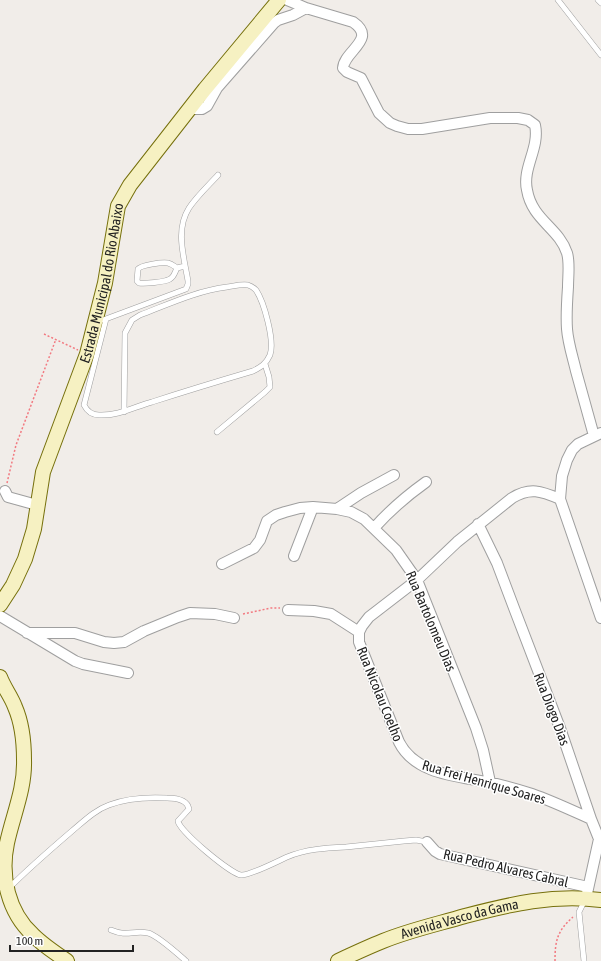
<svg xmlns="http://www.w3.org/2000/svg" width="601" height="961" font-family="'Asap Condensed',sans-serif">
	<rect width="100%" height="100%" fill="#f1ede9"/>
	<g fill="none" stroke-linecap="round" stroke-linejoin="round">
		<defs>
			<path id="lane" d="M558,0L601,55
				M598,0L601,3
				M177,268C175,272 174,277 170,279C165,282 144,284 139,283L137,281L138,269C141,265 162,262 168,263C172,264 174,266 177,268L185,266
				M106,319L84,405C87,411 92,415 99,415C118,416 134,407 152,402C186,391 219,381 253,371C261,367 266,364 270,355C275,341 264,302 256,290C254,288 251,286 248,285C241,284 234,286 227,287C196,291 169,304 140,315L132,320L125,333L124,412
				M103,320L186,289L188,284V281C184,257 175,230 189,208C197,196 209,185 218,175
				M217,432L265,392L270,387L269,377L265,364
				M9,888C29,868 51,849 72,831C84,821 95,810 109,805C127,798 148,797 167,798C175,798 187,799 189,809L178,821C179,831 231,874 241,875C249,876 278,861 287,857C306,849 326,848 346,847C366,845 385,843 404,841L416,840L427,842
				M111,930C127,937 134,930 148,933C157,935 178,954 186,961
				M584,961L579,912L585,900"/>
			<path id="street" d="M287,0L306,8L353,22C378,39 344,51 343,68L347,72L361,78L379,113L390,123L397,126L408,129H422L490,118H518L528,120L535,125C540,148 522,168 527,190C532,220 559,228 567,253C570,263 568,276 568,287C567,301 566,315 567,329C568,343 573,358 576,371C582,393 588,414 594,436
				M190,109H202L207,106L217,88L274,23L278,20L293,15L306,8
				M601,433L578,444L572,450L567,460L562,476L560,499L601,618
				M5,491L8,497L37,505
				M560,499C541,491 530,487 512,498L457,542L417,580L369,617L362,626L359,632V642L399,742C415,774 456,776 487,782C502,785 517,789 532,794C552,801 571,810 591,819
				M337,509L361,493L394,475
				M478,524L497,563L514,608L560,728L591,819L599,839L586,898
				M374,528C391,509 405,497 426,482
				M294,556L313,507
				M222,564L254,548L260,540L267,521L276,515L285,512L300,508L313,507L337,509L351,512L364,519L396,550L417,580L476,728L483,750L490,782
				M288,610L314,611L331,614L359,632
				M0,616L75,661L83,664L128,673
				M27,633H75L104,642L114,643L124,642L144,631L178,617L190,613L215,614L234,618
				M427,842L435,851L440,854L588,887"/>
			<g id="secondary">
				<path id="s1" d="M0,605L13,585L25,559L34,529L43,472L87,354L105,283L118,206L130,185L205,89L279,0"/>
				<path d="M0,677C4,688 11,696 15,707C22,723 24,743 24,760C25,789 13,815 7,843C0,876 8,912 33,935C43,945 55,953 67,961"/>
				<path id="s2" d="M338,961C353,954 368,947 383,941C410,930 438,924 465,916C511,904 553,894 601,900"/>
			</g>
		</defs>
		<use href="#lane" stroke="#9f9f9f" stroke-width="6"/>
		<use href="#street" stroke="#9f9f9f" stroke-width="12"/>
		<use href="#secondary" stroke="#76700c" stroke-width="16"/>
		<path stroke="#f27a81" stroke-width="1.5" stroke-dasharray="2 2" stroke-linecap="butt" d="M44,334L78,350
			M7,483L16,445L56,339
			M243,614L271,608H280
			M555,961C555,941 557,931 573,917"/>
		<use href="#lane" stroke="#fff" stroke-width="5"/>
		<use href="#street" stroke="#fff" stroke-width="10"/>
		<use href="#secondary" stroke="#f6f1c2" stroke-width="14"/>
	</g>
	<g text-anchor="middle" dominant-baseline="central" stroke-width="3" stroke-linejoin="round" paint-order="stroke">
		<g font-size="14" fill="#222" stroke="#fff">
			<text stroke="none"><textPath href="#s1" startOffset="340">Estrada Municipal do Rio Abaixo</textPath></text>
			<text transform="translate(431 621) rotate(67)">Rua Bartolomeu Dias</text>
			<text transform="translate(380 694) rotate(68)">Rua Nicolau Coelho</text>
			<text transform="translate(552 709) rotate(69)">Rua Diogo Dias</text>
			<text transform="translate(484 782) rotate(16)">Rua Frei Henrique Soares</text>
			<text transform="translate(506 868) rotate(13)">Rua Pedro Alvares Cabral</text>
			<text stroke="none"><textPath href="#s2" startOffset="129">Avenida Vasco da Gama</textPath></text>
		</g>
	</g>
	<path d="M10 945v6h123v-6" fill="none" stroke="#222222" stroke-width="2"/>
	<text x="16" y="945" font-size="12" fill="#222222" stroke="#ffffff" stroke-width="3" paint-order="stroke">100 m</text>
</svg>
